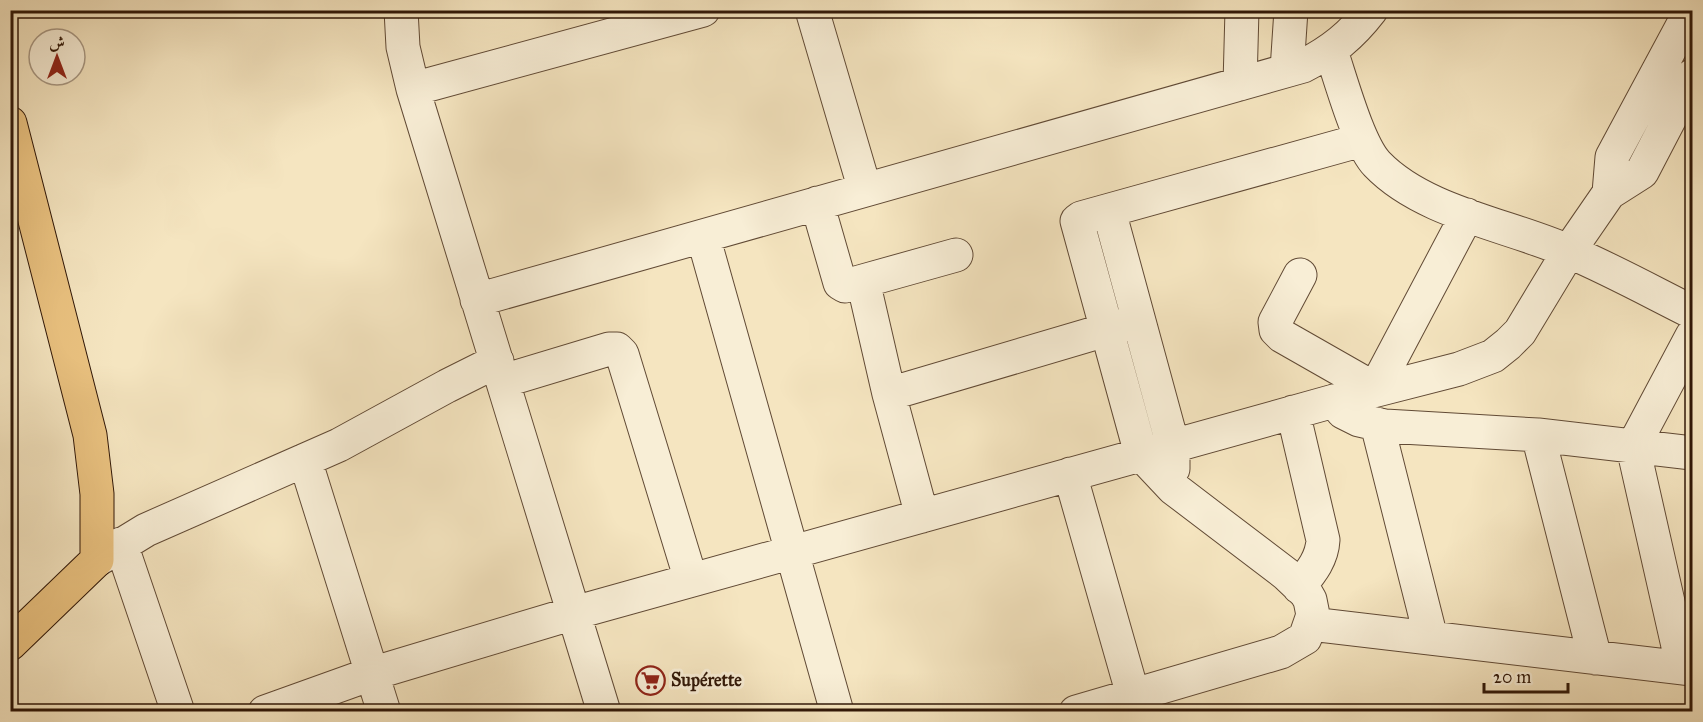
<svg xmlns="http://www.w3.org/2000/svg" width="1703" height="722" font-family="'IM FELL Great Primer',Amiri,serif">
	<rect width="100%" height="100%" fill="#f5e5c0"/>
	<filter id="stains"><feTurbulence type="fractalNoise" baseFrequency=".00333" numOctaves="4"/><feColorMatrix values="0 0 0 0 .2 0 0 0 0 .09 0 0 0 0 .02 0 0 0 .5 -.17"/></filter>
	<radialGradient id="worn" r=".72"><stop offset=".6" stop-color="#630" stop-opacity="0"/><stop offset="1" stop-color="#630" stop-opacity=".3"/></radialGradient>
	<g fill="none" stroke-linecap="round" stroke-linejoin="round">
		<defs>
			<path id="minor" d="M401,10L403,47L413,89L604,712
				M812,10L865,190
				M1331,51C1341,80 1358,144 1377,164C1424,213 1510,225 1570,252C1612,270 1652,292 1692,312
				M1287,70L1291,10
				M1240,84L1242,10
				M413,89L703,10
				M1609,193L1612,157L1691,10
				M817,203L840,283L845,286L863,281L889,394L922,516
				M1109,211L1173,446V469
				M703,236L837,712
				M1300,275L1275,322L1276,330L1282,336L1375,389L1467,215
				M863,281L956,255
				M477,300L1303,66C1332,51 1351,36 1371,10
				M503,381L609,349H617L622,354L691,580
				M889,394L1126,324
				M1334,401L1343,412L1359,420L1385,426L1538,435L1692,453
				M1293,412L1323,540C1322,559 1311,572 1299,587
				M1377,424L1431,638
				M1538,435L1595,658
				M305,460L384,712
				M1070,474L1133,695
				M121,544L178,712
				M97,560L146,530L339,445L447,386L497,361
				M1311,624L1692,669
				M1683,668L1633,447L1692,336
				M265,712L371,674L574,613L1334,401L1459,369L1493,356L1508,344L1520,332L1569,251L1609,193L1642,172L1692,76
				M1076,712L1281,652L1305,638L1313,615L1310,600L1306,593L1286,574L1173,488L1141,454L1077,221L1081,218L1362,140"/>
			<path id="major" d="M10,123L90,435L97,494V560L10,644"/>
		</defs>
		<use href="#minor" stroke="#614a35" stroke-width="35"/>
		<use href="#major" stroke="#301707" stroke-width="35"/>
		<use href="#minor" stroke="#f8eed6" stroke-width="33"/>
		<use href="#major" stroke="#eac280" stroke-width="33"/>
	</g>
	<defs>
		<symbol id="supermarket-ring" viewBox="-11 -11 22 22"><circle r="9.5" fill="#f8eed6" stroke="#8f2418" stroke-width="1.5"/><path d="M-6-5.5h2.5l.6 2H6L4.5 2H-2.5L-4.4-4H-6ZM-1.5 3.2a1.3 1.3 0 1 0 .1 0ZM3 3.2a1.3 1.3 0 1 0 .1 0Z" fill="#8f2418"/></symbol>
	</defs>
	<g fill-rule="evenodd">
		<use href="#supermarket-ring" x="634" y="664" width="33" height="33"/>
	</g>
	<g text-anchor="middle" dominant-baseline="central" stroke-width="6" stroke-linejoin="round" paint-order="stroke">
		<g font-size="18" font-weight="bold" fill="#301707" stroke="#f8eed6" text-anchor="start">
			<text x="671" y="680">Supérette</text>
		</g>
	</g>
	<rect width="1703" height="722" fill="none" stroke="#f5e5c0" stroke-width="36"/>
	<rect x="12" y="12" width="1679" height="698" fill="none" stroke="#301707" stroke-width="3"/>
	<rect x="18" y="18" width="1667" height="686" fill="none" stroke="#301707" stroke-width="1.5"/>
	<g transform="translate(57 57)"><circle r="28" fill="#f8eed6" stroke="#a89883" stroke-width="1.5"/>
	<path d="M0-4.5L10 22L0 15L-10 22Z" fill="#8f2418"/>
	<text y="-9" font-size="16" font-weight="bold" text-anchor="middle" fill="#301707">ش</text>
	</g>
	<path d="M1484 683v9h84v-9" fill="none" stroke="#301707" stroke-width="3"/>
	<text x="1493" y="683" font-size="18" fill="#301707" stroke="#f8eed6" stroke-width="4.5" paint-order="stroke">20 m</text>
	<rect width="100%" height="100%" filter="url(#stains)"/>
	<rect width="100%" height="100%" fill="url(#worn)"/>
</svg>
